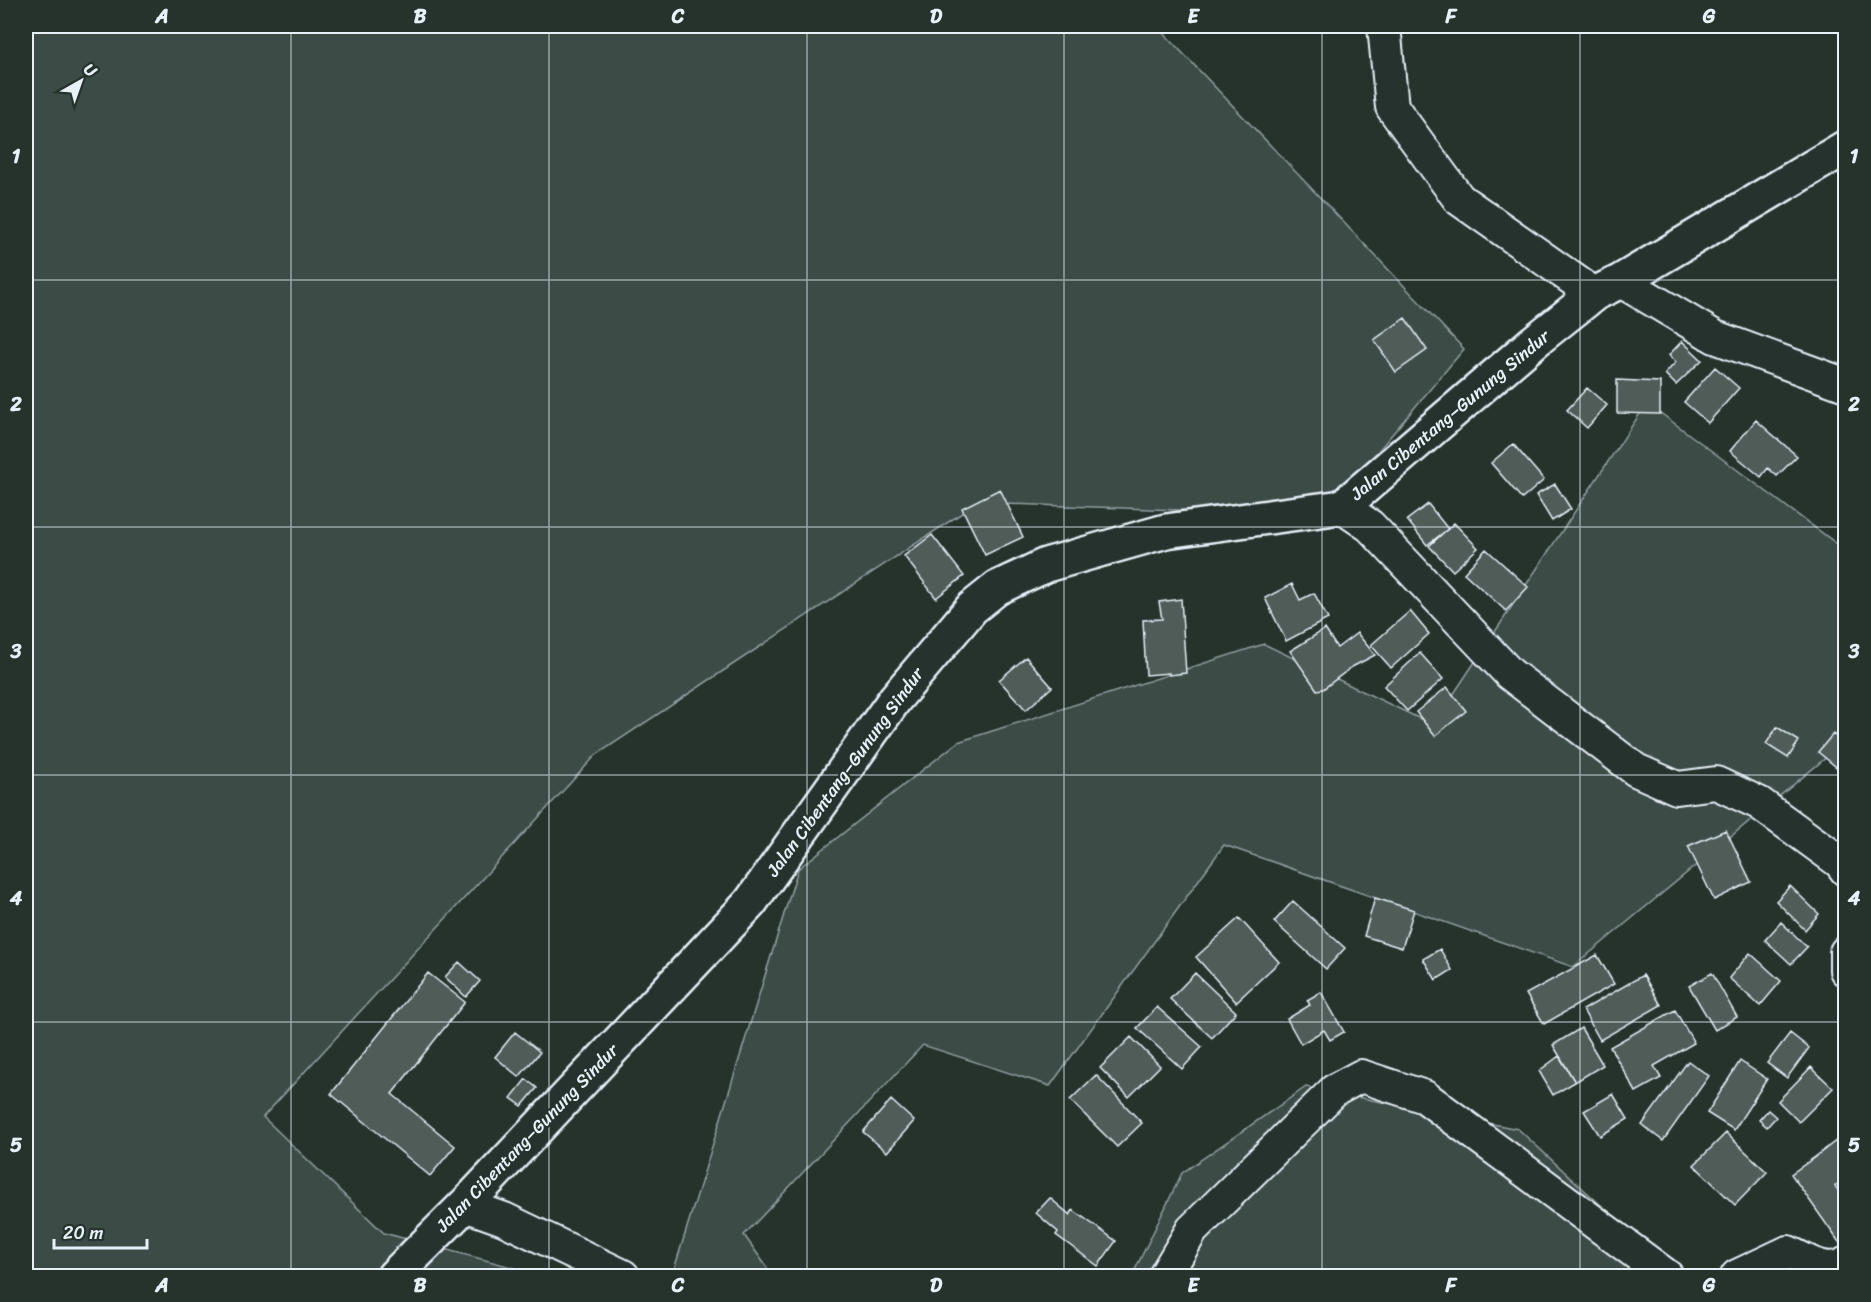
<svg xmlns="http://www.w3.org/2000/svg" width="1871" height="1302" font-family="Sriracha,sans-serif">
	<rect width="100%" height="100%" fill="#26332d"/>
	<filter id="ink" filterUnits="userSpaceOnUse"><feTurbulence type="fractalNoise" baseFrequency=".0167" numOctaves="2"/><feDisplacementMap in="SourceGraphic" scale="12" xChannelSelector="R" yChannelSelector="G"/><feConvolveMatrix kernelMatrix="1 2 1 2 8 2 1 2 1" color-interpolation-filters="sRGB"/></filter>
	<g filter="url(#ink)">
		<path fill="#3e4b47" stroke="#939ea0" stroke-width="1.5" d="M26,26H1157L1464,349L1324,515L977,503L596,755L263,1117L384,1233L545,1276H26Z
			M1647,403L1845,550V742L1573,967L1224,845L1050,1086L923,1045L744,1235L773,1276H672L798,869L958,742L1264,644L1433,725Z
			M1306,1087L1518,1129L1678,1276H1132L1182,1173Z"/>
		<path fill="#505c59" stroke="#e8f1f8" stroke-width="1.5" d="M1405,318L1427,350L1396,372L1374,340Z
			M1682,341L1702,360L1676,385L1665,374L1676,362L1669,355Z
			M1715,367L1739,388L1708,423L1684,402Z
			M1617,380L1660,382V414L1617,413Z
			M1587,388L1607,405L1587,428L1567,410Z
			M1756,420L1797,456L1777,476L1768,468L1761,477L1730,451Z
			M1513,444L1544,480L1522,499L1491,463Z
			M1555,484L1571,509L1552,521L1536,495Z
			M1000,489L1023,537L985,555L962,508Z
			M1428,504L1448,529L1427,545L1407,520Z
			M1454,523L1478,548L1453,571L1429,546Z
			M932,535L964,576L936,598L904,556Z
			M1486,549L1528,587L1506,611L1464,573Z
			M1292,584L1300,600L1314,593L1328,619L1286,641L1265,598Z
			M1181,599L1186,673L1169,675V673L1146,675L1143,620L1162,619L1159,602Z
			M1410,611L1429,634L1391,668L1371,645Z
			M1325,629L1337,648L1357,633L1375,655L1352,667L1323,689L1317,690L1290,651Z
			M1420,653L1443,679L1407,711L1384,686Z
			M1026,657L1052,687L1026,710L999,680Z
			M1447,687L1466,711L1435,736L1416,712Z
			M1777,727L1799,741L1788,758L1766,744Z
			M1833,734L1846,745V775L1818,752Z
			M1726,830L1751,882L1714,900L1688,846Z
			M1790,886L1819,914L1805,930L1776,901Z
			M1375,898L1414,910L1402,948L1364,936Z
			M1293,901L1345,948L1326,969L1274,922Z
			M1239,918L1279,962L1236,1002L1196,957Z
			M1781,922L1807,947L1791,964L1765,940Z
			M1440,949L1452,970L1436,980L1423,959Z
			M1750,953L1781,981L1760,1006L1729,978Z
			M1597,955L1614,984L1544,1024L1526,994Z
			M459,962L480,981L466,997L445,977Z
			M428,973L465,1002L392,1094L455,1146L430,1176L331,1094Z
			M1195,973L1236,1012L1212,1038L1170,999Z
			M1712,973L1737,1017L1715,1030L1689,986Z
			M1643,975L1661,1005L1600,1040L1583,1010Z
			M1321,992L1344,1032L1330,1040L1324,1030L1301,1044L1287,1019L1310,1005L1307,1000Z
			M1157,1007L1202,1047L1182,1069L1137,1028Z
			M1675,1010L1694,1043L1654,1066L1661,1078L1636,1092L1610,1047Z
			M1581,1028L1603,1065L1575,1082L1553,1045Z
			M515,1032L540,1052L519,1077L495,1057Z
			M1790,1033L1809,1048L1787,1078L1767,1063Z
			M1131,1037L1160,1066L1129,1097L1100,1068Z
			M1559,1056L1575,1082L1553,1095L1539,1071Z
			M1688,1061L1709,1076L1663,1141L1642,1125Z
			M1740,1061L1767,1079L1734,1130L1707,1113Z
			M1811,1067L1833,1088L1799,1122L1778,1101Z
			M1096,1075L1142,1123L1117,1147L1070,1100Z
			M526,1079L537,1088L522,1106L511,1098Z
			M1613,1094L1628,1119L1600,1136L1584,1111Z
			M891,1100L914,1121L887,1152L863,1132Z
			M1768,1110L1776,1117L1767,1127L1759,1120Z
			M1726,1133L1767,1172L1735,1205L1694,1165Z
			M1846,1133V1178L1835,1186L1840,1193L1846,1190V1241L1841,1245L1791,1174L1815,1157Z
			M1050,1198L1070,1215L1073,1210L1116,1241L1098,1266L1056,1235L1058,1232L1036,1213Z"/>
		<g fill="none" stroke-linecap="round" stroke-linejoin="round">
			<defs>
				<path id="minor" d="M1384,26L1392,107L1459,199L1594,294
					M1621,281L1715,337L1846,385
					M1342,507L1370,526L1510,674L1636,770L1677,788L1716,783L1759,803L1840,862L1846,870
					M1846,952V970
					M465,1205L504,1219L623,1276
					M1165,1276L1192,1230L1335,1090L1361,1076L1425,1097L1667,1276
					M1737,1276L1788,1252C1806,1260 1828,1276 1846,1263"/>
				<path id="tertiary" d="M394,1276L465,1205L750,903L895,699L972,608L997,588L1046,565L1166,531L1342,507L1535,341L1594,294L1621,281L1846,147"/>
			</defs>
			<use href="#minor" stroke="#e8f1f8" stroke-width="36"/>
			<use href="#tertiary" stroke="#e8f1f8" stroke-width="38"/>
			<use href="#minor" stroke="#26332d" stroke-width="32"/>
			<use href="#tertiary" stroke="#26332d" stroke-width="33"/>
		</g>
	</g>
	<path fill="none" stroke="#e8f1f8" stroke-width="1.5" stroke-opacity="0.55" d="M291,26V1276M549,26V1276M807,26V1276M1064,26V1276M1322,26V1276M1580,26V1276M26,280H1846M26,527H1846M26,775H1846M26,1022H1846"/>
	<g text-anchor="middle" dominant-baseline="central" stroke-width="4.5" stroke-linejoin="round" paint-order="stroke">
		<g font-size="18" fill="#e8f1f8" stroke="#26332d">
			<text transform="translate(1450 415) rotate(-40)">Jalan Cibentang–Gunung Sindur</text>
			<text transform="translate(845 772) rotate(-54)">Jalan Cibentang–Gunung Sindur</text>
			<text transform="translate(527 1138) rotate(-46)">Jalan Cibentang–Gunung Sindur</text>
		</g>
	</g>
	<rect width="1871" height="1302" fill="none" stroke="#26332d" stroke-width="66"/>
	<g transform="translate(81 81) rotate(40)" stroke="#26332d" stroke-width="4.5" paint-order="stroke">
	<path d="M0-4.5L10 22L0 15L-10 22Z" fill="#e8f1f8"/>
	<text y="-9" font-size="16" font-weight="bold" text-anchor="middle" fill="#e8f1f8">U</text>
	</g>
	<path d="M54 1239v9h93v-9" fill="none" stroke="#e8f1f8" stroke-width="3"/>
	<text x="63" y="1239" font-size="18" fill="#e8f1f8" stroke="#26332d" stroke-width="4.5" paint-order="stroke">20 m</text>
	<rect x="33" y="33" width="1805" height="1236" fill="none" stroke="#e8f1f8" stroke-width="2"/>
	<g font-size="20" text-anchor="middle" font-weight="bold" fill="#e8f1f8">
		<text x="162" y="23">A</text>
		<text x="420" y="23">B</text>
		<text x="678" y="23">C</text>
		<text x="936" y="23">D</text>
		<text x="1193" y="23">E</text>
		<text x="1451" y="23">F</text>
		<text x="1709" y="23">G</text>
		<text x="16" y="163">1</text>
		<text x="1854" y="163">1</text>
		<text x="16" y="411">2</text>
		<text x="1854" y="411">2</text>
		<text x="16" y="658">3</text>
		<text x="1854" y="658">3</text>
		<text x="16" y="905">4</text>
		<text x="1854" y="905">4</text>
		<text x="16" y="1152">5</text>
		<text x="1854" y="1152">5</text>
		<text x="162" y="1292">A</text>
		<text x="420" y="1292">B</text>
		<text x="678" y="1292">C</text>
		<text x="936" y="1292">D</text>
		<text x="1193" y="1292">E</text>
		<text x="1451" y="1292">F</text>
		<text x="1709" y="1292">G</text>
	</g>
</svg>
